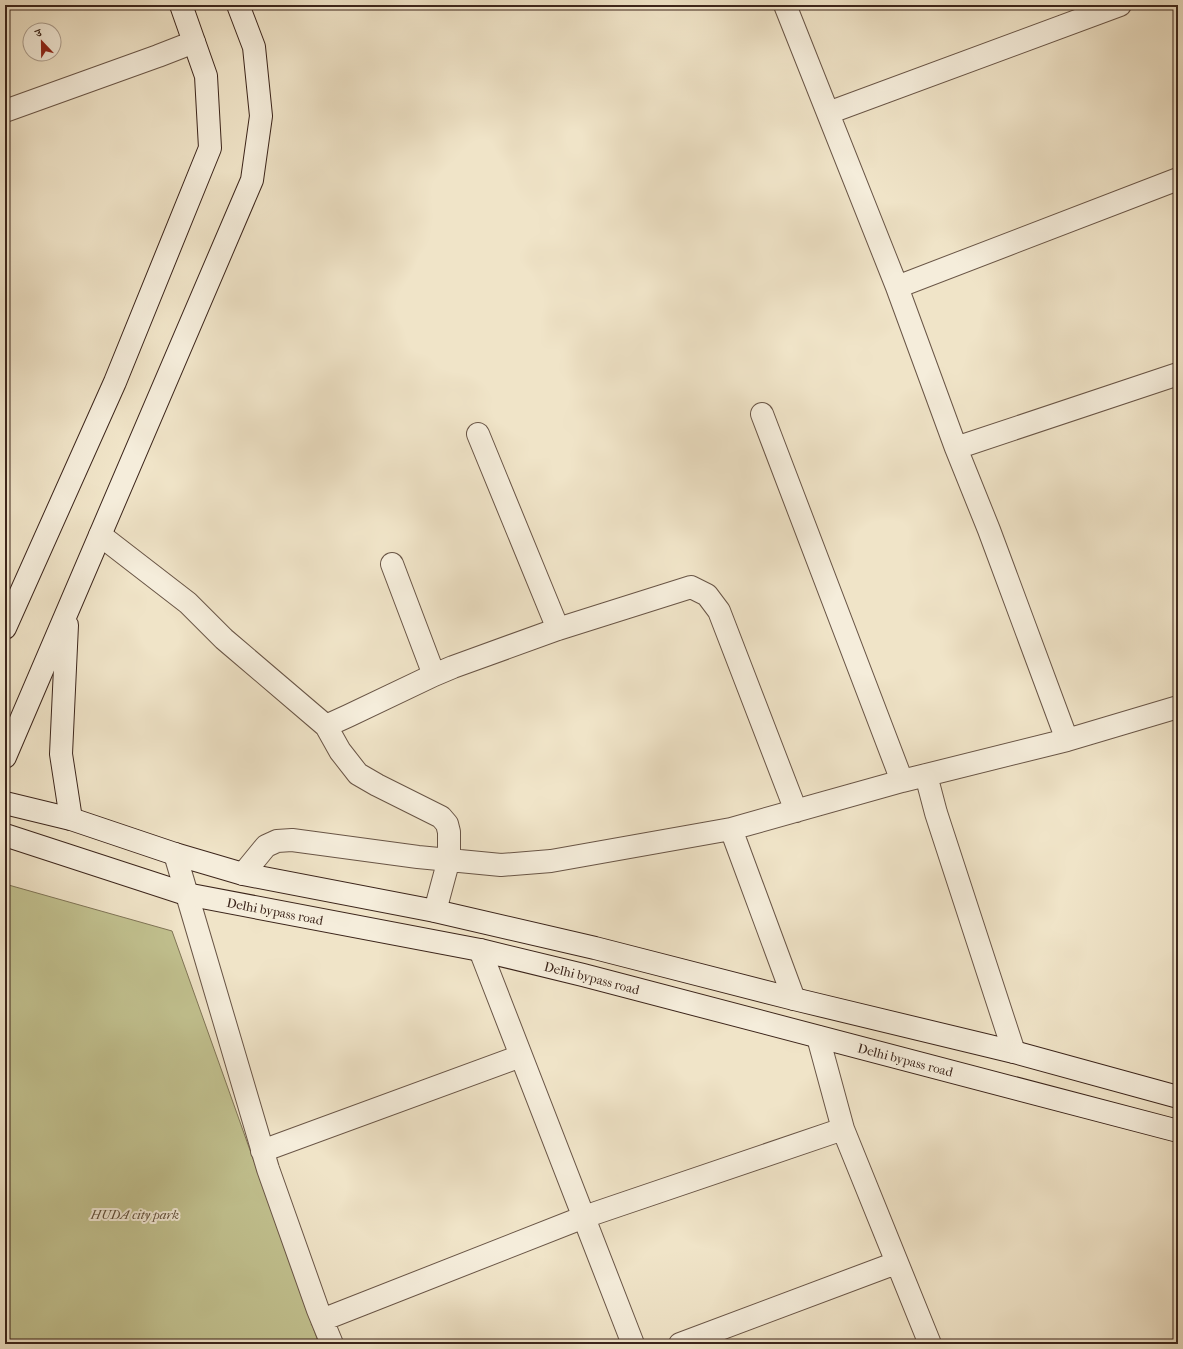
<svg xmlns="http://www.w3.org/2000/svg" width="1183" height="1349" font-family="'IM FELL French Canon','Noto Serif Devanagari',serif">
	<rect width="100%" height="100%" fill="#f0e4c8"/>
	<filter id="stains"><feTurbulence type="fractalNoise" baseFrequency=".005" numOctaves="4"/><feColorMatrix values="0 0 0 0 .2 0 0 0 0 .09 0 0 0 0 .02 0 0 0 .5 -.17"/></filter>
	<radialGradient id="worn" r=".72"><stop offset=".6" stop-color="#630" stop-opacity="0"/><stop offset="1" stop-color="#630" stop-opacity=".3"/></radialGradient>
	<path fill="#c2c290" stroke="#7f7456" d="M5,884L172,931L319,1344H5Z"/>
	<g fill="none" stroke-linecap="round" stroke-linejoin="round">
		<defs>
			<path id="street" d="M785,5L897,287L956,448L989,530L1067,740
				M5,111L158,56L194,42
				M828,113L1120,5
				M897,287L1178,179
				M762,414L902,781
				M478,434L558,629
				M956,448L1178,374
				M100,535L188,603L224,639L326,726L348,716L434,675L453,667L558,629L691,587L707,595L719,611L796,811
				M392,564L434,675
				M326,726L340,751L358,774L377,785L441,817L447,824L449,832V859L435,911
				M926,775L936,813L1014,1052
				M731,829L794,999
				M175,854L268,1169L318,1310L332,1344
				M243,874L266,846L277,841L292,840L418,857L501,865L551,861L731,829L902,781L1067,740L1178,707
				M480,950L633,1344
				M818,1037L843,1129L930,1344
				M262,1151L521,1056
				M322,1320L584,1217L843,1129
				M680,1344L896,1263"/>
			<g id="secondary">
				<path d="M67,625L61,754L71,819"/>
				<path d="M5,628L115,382L210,148L206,76L181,5"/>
				<path d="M5,757L252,180L261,116L254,47L238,5"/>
				<path d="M5,803L71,819L175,854L243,874L435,911L595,948L794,999L1014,1052L1178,1097"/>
				<path id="s1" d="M5,835L186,894L480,950L583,975L1178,1131"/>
			</g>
		</defs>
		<use href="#street" stroke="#695546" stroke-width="24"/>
		<use href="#secondary" stroke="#3c251b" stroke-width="24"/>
		<use href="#street" stroke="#f5eddb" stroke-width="22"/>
		<use href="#secondary" stroke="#f5eddb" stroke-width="22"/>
	</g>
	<g text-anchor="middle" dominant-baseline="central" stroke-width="4" stroke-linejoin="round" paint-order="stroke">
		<g font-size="13" fill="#3c251b" stroke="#f5eddb">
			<text stroke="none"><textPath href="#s1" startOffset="281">Delhi bypass road</textPath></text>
			<text stroke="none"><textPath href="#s1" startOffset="605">Delhi bypass road</textPath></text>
			<text stroke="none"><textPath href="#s1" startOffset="929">Delhi bypass road</textPath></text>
		</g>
		<g font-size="13" font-style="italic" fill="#5e4c38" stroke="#f5eddb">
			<text x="135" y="1214">HUDA city park</text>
		</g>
	</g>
	<rect width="1183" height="1349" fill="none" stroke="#f0e4c8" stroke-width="20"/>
	<rect x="6" y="6" width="1171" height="1337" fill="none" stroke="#3c251b" stroke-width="2"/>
	<rect x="10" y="10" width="1163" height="1329" fill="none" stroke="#3c251b"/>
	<g transform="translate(42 42) rotate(338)"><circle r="19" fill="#f5eddb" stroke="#ab9d8e"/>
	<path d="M0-3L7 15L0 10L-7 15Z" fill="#8f2418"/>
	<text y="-6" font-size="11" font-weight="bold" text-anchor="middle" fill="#3c251b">उ</text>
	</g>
	<rect width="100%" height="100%" filter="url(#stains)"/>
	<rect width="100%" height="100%" fill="url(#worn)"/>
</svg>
